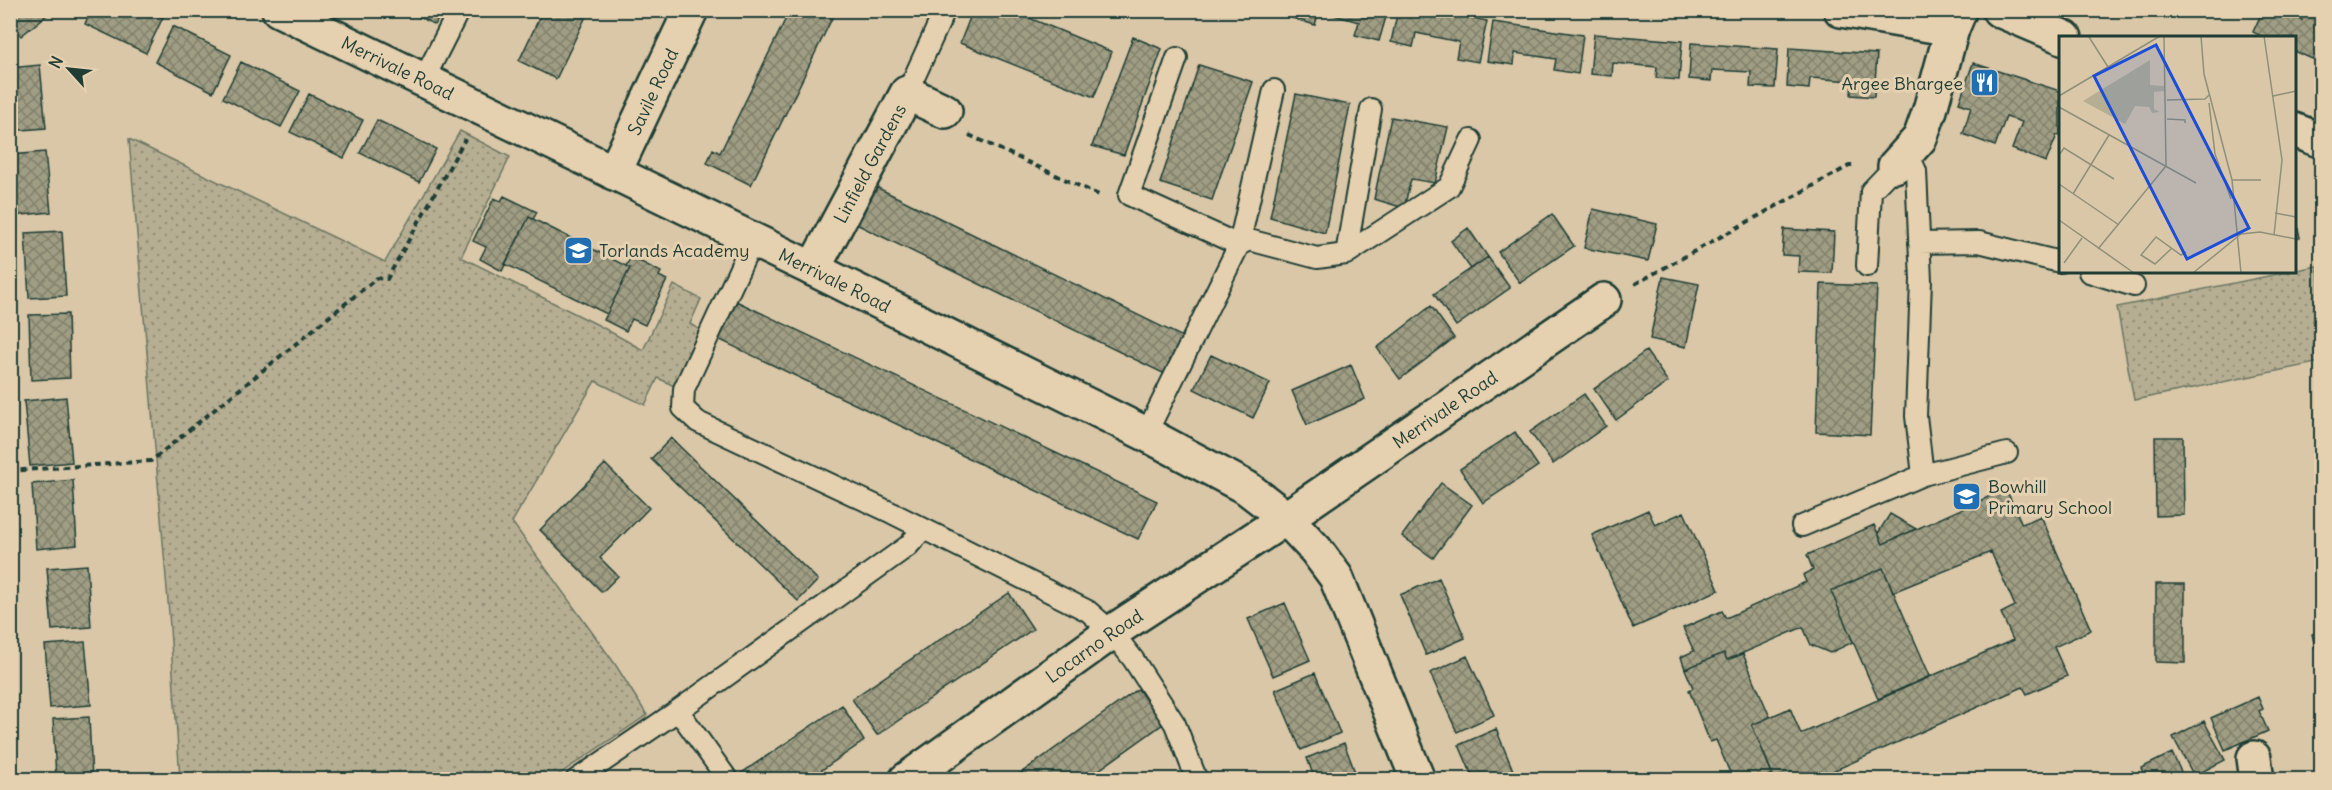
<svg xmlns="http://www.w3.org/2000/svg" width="2332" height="790" font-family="Delius,sans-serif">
	<defs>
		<pattern id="park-dots" width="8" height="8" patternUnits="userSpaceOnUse" patternTransform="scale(1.5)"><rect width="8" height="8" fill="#b6ae92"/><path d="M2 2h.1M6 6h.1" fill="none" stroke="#938f78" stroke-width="1.8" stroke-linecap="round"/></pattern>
		<pattern id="building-cross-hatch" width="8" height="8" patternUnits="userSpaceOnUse" patternTransform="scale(1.5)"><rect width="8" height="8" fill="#9f9d83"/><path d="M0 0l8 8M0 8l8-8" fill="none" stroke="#81816c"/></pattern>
	</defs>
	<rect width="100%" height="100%" fill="#d9c7a8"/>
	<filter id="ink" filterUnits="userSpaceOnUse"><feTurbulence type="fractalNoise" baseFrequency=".0167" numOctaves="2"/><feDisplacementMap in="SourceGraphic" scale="12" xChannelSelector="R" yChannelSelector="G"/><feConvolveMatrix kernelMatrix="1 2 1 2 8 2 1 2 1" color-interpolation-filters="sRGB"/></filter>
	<g filter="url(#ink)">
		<path fill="url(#park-dots)" stroke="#6a7663" stroke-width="1.5" d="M460,131L510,157L461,257L598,325L643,350L674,285L701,299L690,324L702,331L676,387L658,378L645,405L595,381L512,522L615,664L647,715L552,779H180L169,613L129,139L385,262Z
			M2317,266L2321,283V362L2134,400L2117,307Z"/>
		<path fill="url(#building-cross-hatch)" stroke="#1f3d34" stroke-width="1.5" d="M10,10H53L21,36L10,22Z
			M91,10H150L163,17L146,53L85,24Z
			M406,10H443L435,25Z
			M543,10H589L556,79L519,61Z
			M790,10H836L751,185L707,163L713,149L720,153Z
			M973,10H1010L1112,52L1094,97L960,43Z
			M1266,10H1283L1281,16Z
			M1294,10H1388L1379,41L1355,35L1359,22L1319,11L1315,25L1292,18Z
			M1398,10H1437L1487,21L1478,62L1456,58L1459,42L1416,33L1413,47L1391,42Z
			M2263,10H2279L2302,20L2306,10L2322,13V52L2317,61L2294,51V38H2265L2253,32Z
			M1493,22L1583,35L1578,74L1554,70L1556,59L1515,53L1514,65L1487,61Z
			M173,26L231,55L213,92L155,62Z
			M1594,34L1682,41L1679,80L1656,78L1657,67L1613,63L1612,76L1590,74Z
			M1133,37L1162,49L1124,155L1092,146Z
			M1691,43L1778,49L1775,88L1750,87L1751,72L1712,70L1711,81L1689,79Z
			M1789,48L1877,54L1874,97L1851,95L1852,81L1810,78L1809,89L1787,87Z
			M241,62L300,91L281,127L223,98Z
			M1973,63L2060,91V136L2057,135L2046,162L2012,149L2022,122L2006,117L1995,146L1963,134L1971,107L1959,103Z
			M40,65L46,128L10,131V68Z
			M1199,65L1253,82L1212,200L1160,183Z
			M309,94L363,120L344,158L290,132Z
			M1296,94L1350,105L1325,233L1270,217Z
			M1391,117L1448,127L1435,183L1411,179L1404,208L1374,199Z
			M377,120L436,149L419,182L360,153Z
			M45,152L51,212L13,216L10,155Z
			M876,187L1183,337L1165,374L858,225Z
			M504,196L537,212L533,219L529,217L502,271L480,259L486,247L473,241L494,198L501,201Z
			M1593,209L1657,224L1648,261L1584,248Z
			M2294,209L2300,238L2294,239Z
			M1552,214L1574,246L1520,283L1498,252Z
			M529,217L630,268L607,314L505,264Z
			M1468,228L1488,257L1471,269L1451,241Z
			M1784,229L1834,232L1832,273L1798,272L1799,256L1782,255Z
			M62,231L66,296L29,298L25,233Z
			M631,257L661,272L659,276L667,280L645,325L632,319L626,331L604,320L630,268L626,266Z
			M1488,257L1510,288L1456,326L1434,294Z
			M1663,277L1699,284L1686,347L1650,339Z
			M1821,284L1877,286L1870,435L1816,432Z
			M736,301L1157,501L1138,539L718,339Z
			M1431,306L1454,338L1400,379L1377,348Z
			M68,314L70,378L31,380L29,315Z
			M1646,351L1668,382L1616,420L1594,389Z
			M1211,355L1270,383L1253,418L1194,389Z
			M1351,365L1365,399L1307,425L1292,391Z
			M1584,394L1606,426L1553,464L1530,432Z
			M66,397L72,462L30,466L24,401Z
			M1515,432L1538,466L1483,503L1460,469Z
			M2155,437H2183L2184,515L2156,516Z
			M671,438L818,580L798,601L651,459Z
			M605,464L649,508L600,558L618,576L602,592L540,530Z
			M73,480L77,545L36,549L32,484Z
			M1441,483L1472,505L1433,558L1402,536Z
			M2006,489L2022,524L2041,516L2091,630L2054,647L2067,676L2027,694L2023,687L1826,774L1829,780H1775L1752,725L1790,708L1801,734L2013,640L2001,613L2015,606L1991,552L1893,592L1883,568L1831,591L1853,642L1830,653L1811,645L1803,627L1727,660L1724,653L1685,669L1681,657L1694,651L1683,628L1722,611L1726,618L1806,582L1803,575L1813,570L1807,555L1874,525L1883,544Z
			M1648,510L1655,525L1684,512L1719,590L1633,628L1592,535Z
			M1890,514L1916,529L1883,544L1878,533Z
			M87,565L91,627L52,630L47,568Z
			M1883,568L1930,676L1878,699L1831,591Z
			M1439,578L1465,638L1426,655L1400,595Z
			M2156,584H2185V663L2156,662Z
			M1009,593L1033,629L877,735L852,699Z
			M1285,603L1310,660L1273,676L1248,619Z
			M2322,631V675L2312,634Z
			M85,642L91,705L50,708L45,645Z
			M1724,653L1727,660L1743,654L1770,717L1752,725L1772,774L1759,780H1733L1716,740L1710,742L1689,690L1693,688L1685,669Z
			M1467,656L1494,715L1457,732L1430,673Z
			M1315,673L1340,733L1301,750L1275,690Z
			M1138,689L1163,724L1085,780H1011Z
			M2258,697L2263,709L2259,711L2268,731L2225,750L2211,718Z
			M842,705L864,741L807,780H739L737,776Z
			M89,717L92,780H56L53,719Z
			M2204,721L2225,760L2194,776L2173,737Z
			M1496,729L1517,780H1474L1459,745Z
			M1344,743L1358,780H1315L1307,758Z
			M2172,753L2185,780H2147L2141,768Z
			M2132,771L2136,780H2116Z"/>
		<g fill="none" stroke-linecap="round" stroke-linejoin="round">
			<defs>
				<path id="service" d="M1177,58L1129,195L1239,245L1249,240L1317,258L1346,254L1449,187L1471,140
					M423,81L459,10
					M907,93L945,10
					M1908,153L1916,171L1921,280L1916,416L1923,475
					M753,240L684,389L683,408L698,422L892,513L1088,611L1112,632L1133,659L1175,724L1197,780
					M1919,243L1979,242L2060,262
					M1346,254L1371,109
					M1867,266L1871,191L1895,166
					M2089,272L2134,286
					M1146,434L1239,245L1274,90
					M1802,526L1923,475L2007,453
					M676,712L685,720L728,780
					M576,780L676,712L908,546L923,529"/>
				<g id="minor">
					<path id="s1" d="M279,10L813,269L1146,434L1247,488L1286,518L1316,550L1336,577L1418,780"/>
					<path d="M1841,10L1952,29"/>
					<path d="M1895,166L1920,138L1930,110L1952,29L1960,10"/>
					<path id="s2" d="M614,173L691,10"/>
					<path id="s3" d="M813,269L907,93L945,111"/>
					<path d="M2254,758L2257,780"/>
					<path id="s4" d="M906,780L1112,632L1286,518L1604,300"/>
				</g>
				<path id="tertiary" d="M1999,10L2065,38
					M2294,130L2322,141"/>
			</defs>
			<use href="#service" stroke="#1f3d34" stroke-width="24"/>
			<use href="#minor" stroke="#1f3d34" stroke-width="38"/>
			<use href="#tertiary" stroke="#1f3d34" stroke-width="38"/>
			<path stroke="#1f3d34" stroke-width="4" stroke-dasharray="6 4.5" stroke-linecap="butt" d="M969,135L1101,196
				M1635,284L1849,166H1855
				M10,471L151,461L377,278L387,279L465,139"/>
			<use href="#service" stroke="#e5d0af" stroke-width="20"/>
			<use href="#minor" stroke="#e5d0af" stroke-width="33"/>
			<use href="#tertiary" stroke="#e5d0af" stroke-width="33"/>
		</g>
	</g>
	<defs>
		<symbol id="restaurant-square" viewBox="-11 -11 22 22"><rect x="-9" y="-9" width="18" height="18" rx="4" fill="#1f6fb2" stroke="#e5d0af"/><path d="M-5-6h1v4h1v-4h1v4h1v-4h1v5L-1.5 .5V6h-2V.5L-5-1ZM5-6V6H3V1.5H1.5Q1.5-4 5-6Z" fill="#fff"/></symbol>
		<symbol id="school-square" viewBox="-11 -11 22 22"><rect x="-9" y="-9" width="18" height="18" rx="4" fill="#1f6fb2" stroke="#e5d0af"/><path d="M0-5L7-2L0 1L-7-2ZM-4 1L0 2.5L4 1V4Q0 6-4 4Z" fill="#fff"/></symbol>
	</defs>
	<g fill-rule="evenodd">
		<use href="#restaurant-square" x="1968" y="66" width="33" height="33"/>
		<use href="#school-square" x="562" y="234" width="33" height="33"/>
		<use href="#school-square" x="1950" y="480" width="33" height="33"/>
	</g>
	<g text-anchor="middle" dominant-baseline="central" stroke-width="6" stroke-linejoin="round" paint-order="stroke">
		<g font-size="18" fill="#1f3d34" stroke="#e5d0af">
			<text stroke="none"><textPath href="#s1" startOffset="132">Merrivale Road</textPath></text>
			<text stroke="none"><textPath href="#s2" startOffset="90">Savile Road</textPath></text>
			<text stroke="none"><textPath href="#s3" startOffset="120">Linfield Gardens</textPath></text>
			<text stroke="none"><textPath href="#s1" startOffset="618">Merrivale Road</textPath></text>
			<text stroke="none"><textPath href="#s4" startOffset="654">Merrivale Road</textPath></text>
			<text stroke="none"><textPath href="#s4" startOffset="231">Locarno Road</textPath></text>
		</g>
		<g font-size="18" fill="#1f3d34" stroke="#e5d0af" text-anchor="start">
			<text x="1963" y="83" text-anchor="end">Argee Bhargee</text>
			<text x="599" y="250">Torlands Academy</text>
			<text x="1988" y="486">Bowhill<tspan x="1988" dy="21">Primary School</tspan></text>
		</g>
	</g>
	<g transform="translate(2059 36)">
		<rect width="237" height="237" fill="#d9c7a8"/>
		<path d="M91,24V49L105,50V55L95,56V73L101,76L93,77L90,71L76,70L66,88L24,65Z" fill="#b6ae92"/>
		<path fill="none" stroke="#8f907a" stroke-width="1.5" d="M142,0L145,38L173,144L182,237M205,0L223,124L215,199M30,1L49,31M0,60L101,0M214,60L237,55M108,64L146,63L151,58M150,67L156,118L172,163M0,71L137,147M108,83L126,84V87M0,119L5,112L55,143M173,144H202M0,148L60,189M14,158L50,99M216,177L237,181M0,184L75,237M39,213L107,130L105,0M112,213L96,228L82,219L97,201L122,219L127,216M5,227L23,202M134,237L182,198L201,196L237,203"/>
		<path fill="#1d4ed8" fill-opacity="0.15" stroke="#1d4ed8" stroke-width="3" d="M97,9L190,192L128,223L35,40Z"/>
		<rect width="237" height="237" fill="none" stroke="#1f3d34" stroke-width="3"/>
	</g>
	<rect width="2332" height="790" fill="none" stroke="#e5d0af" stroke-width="36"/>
	<rect x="18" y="18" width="2296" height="754" fill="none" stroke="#1f3d34" stroke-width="2" filter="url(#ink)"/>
	<g transform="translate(69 69) rotate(297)" stroke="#e5d0af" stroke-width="4.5" paint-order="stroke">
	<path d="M0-4.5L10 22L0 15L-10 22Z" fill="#1f3d34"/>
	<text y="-9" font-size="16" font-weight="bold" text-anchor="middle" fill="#1f3d34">N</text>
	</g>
</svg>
